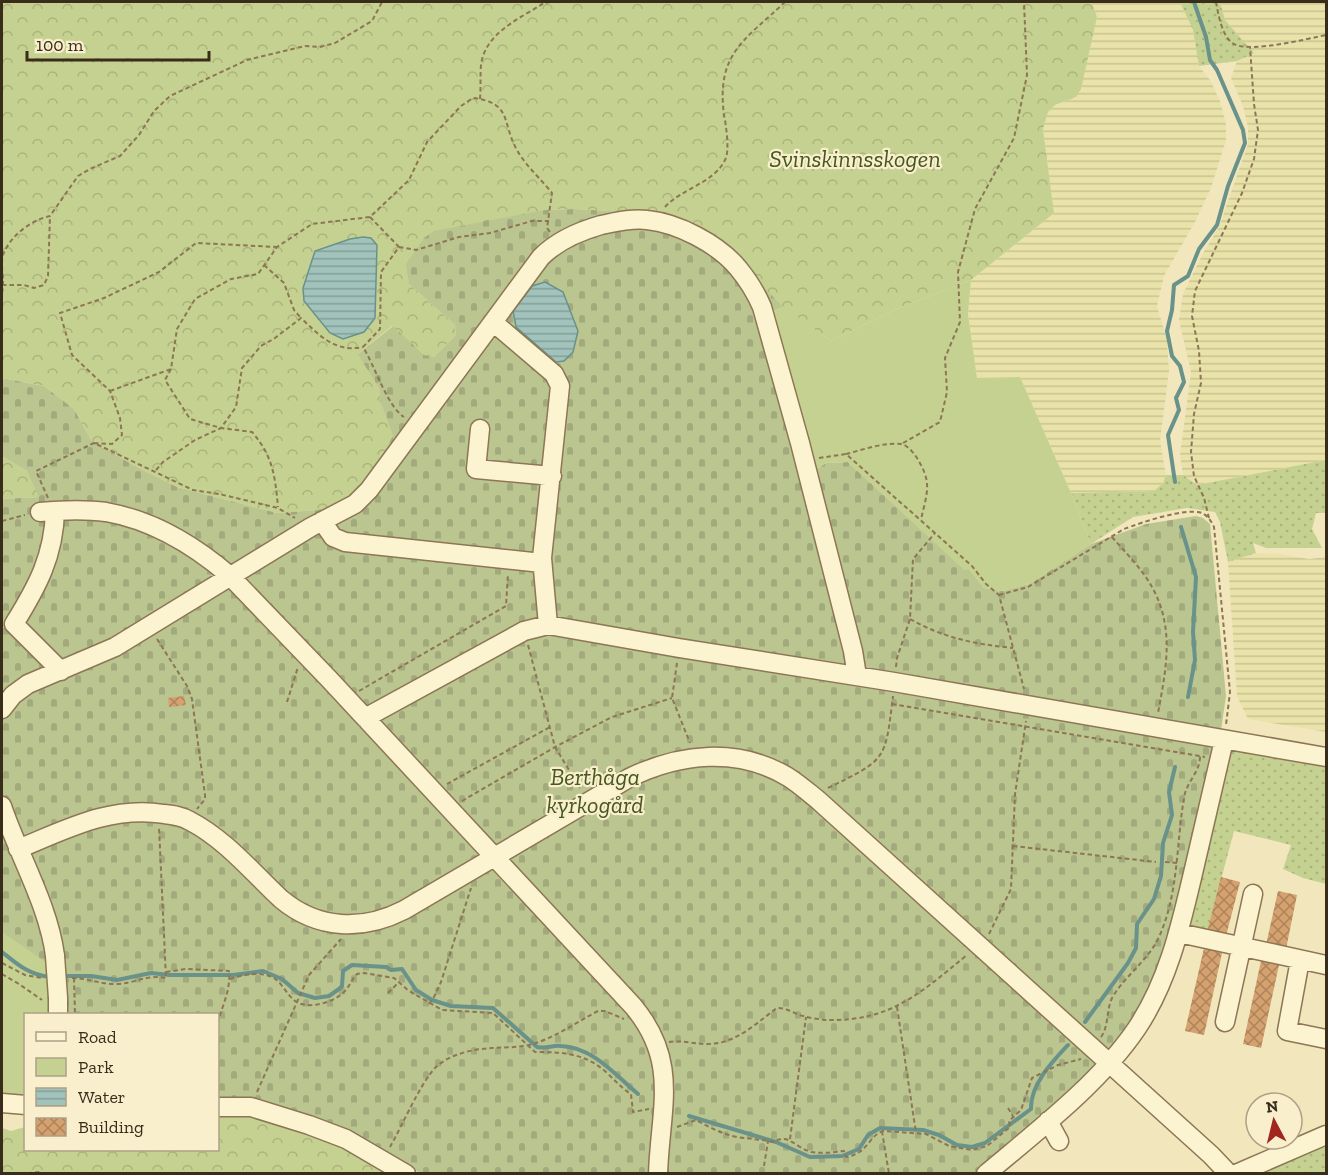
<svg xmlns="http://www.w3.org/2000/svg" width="1328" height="1175" font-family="'Zilla Slab',serif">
	<defs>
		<pattern id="farmland-rules" width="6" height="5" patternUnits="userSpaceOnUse" patternTransform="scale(1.5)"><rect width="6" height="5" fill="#e9e3aa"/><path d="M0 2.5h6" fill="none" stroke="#c9c392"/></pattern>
		<pattern id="grass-dots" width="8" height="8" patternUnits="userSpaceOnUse" patternTransform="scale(1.5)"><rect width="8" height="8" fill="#c5d190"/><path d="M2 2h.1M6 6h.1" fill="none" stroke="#aab47c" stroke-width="1.8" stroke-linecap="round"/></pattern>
		<pattern id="forest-crowns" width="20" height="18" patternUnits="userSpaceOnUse" patternTransform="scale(1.5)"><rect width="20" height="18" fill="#c5d190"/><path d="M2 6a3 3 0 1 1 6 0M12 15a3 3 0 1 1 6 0" fill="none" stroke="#aab47c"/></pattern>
		<pattern id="cemetery-stones" width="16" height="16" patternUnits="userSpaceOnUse" patternTransform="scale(1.5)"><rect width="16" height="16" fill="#bbc590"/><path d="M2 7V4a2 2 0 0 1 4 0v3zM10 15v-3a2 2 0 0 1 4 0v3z" fill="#a2a97c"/></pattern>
		<pattern id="water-rules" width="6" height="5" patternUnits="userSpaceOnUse" patternTransform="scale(1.5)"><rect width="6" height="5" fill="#a1c3bc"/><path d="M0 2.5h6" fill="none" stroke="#849f98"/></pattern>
		<pattern id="building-cross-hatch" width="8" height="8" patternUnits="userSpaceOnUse" patternTransform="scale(1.5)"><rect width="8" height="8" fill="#d4a16f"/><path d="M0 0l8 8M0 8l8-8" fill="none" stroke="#ad835a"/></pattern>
	</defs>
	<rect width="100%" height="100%" fill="#f2e6bd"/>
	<path fill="url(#farmland-rules)" d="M1092,2H1180L1193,30L1199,66L1210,80L1220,101L1226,124V140L1211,188L1195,222L1164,276L1157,306L1167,340L1169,371L1160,441L1166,475L1163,483L1154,491L1071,493L1020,377L977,378L968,314L971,280L1054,213L1043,129L1048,112L1055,105L1076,97L1097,17Z
		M1220,2H1326V460L1196,485L1183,475L1180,455L1191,372L1179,320L1183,294L1202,255L1219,227L1248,144V127L1243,106L1231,78L1237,61L1254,53L1225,20Z
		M1256,553L1281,554L1309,559L1326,557V732L1248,719L1237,696L1228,562Z"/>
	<path fill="url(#grass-dots)" d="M1180,2H1220L1225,20L1254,53L1237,61L1199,66L1193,30Z
		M1326,460V513H1316L1312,529L1322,548H1266L1253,543L1256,553L1228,562L1220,522L1215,512L1187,508L1133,517L1091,544L1071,493L1154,491L1163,483L1166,475H1183L1197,485Z
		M1228,749L1326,763V884L1303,878L1283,869L1291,845L1234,831L1207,932L1185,926Z
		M1326,1144V1173H1256Z"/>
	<path fill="url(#forest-crowns)" d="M2,2H1092L1097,17L1081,89L1076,97L1055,105L1048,112L1043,129L1054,213L971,280L899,308L831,341L645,213L574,209L545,210L409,284L455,325L456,335L434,357L424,355L392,326L359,353L380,390V401L393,435L392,440L374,470L358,487L343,499L330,506L318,510L277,513L177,487L133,465L91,440L74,409L44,386L2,378Z
		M2,456L27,471L40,497L2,499Z
		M218,1115L249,1116L344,1147L392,1173H2V1128L11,1131L25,1127L26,1150H218Z"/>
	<path fill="url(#cemetery-stones)" d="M574,209L645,213L726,249L783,307L770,312L812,472L826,463L848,462L964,569H969L984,588L1002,591L1029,584L1091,544L1146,524L1196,516L1203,518L1210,524L1226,696L1221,730L1171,943L1153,990L1124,1037L1093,1074L976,1173H420L383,1150L350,1134L218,1100V1014H26L25,1095L2,1096V499L39,497L27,471L2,456V378L44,386L74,409L91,440L133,465L177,487L277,513L318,510L330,506L343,499L358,487L374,470L393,436L380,401V390L358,354L393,326L424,355L434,357L456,335L455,325L409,284L406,264L424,238L434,231L545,210Z"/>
	<path fill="#c5d190" d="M971,280L968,314L977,378L1020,377L1071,493L1091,544L1029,584L1002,591L984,588L969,569L964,570L848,462L826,463L812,472L769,312L783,307L831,341L899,308Z
		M2,932L47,963L51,1014H26L25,1095L2,1096Z"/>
	<path fill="url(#water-rules)" stroke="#68928a" stroke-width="1.5" d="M363,237L371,238L377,245L375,318L364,332L343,339L330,333L304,301L303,288L315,251L350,239Z
		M545,282L563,292L578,331L573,352L564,361L556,362L516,327L513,311L532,286Z"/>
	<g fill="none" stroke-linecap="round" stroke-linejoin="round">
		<path stroke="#68928a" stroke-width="4" d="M1175,482L1168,435L1179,410L1176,398L1184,382L1180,366L1172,356L1167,331L1172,310L1174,285L1188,276L1199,249L1217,225L1228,186L1245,143L1243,130L1217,70L1210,60L1206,37L1194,2
			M1181,527L1196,577L1193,632L1195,660L1188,697
			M2,952C17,964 29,975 50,977
			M61,976H91L117,980L151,973L170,975H233L263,971L282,979L298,993L315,998L329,996L339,989L342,986L343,971L352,965L386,967L391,970L402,969L416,990L432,1000L451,1006L493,1008L537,1047C546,1049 553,1045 561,1046C593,1047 616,1076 638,1094
			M1085,1022L1128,963L1136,948L1137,924L1154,899L1161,876L1163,843L1172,815L1169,792L1175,767
			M689,1116L776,1142L810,1157L842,1156L859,1149L868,1135L880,1128L923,1130L939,1135L957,1145L972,1147L985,1143L1031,1109C1030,1085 1052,1062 1068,1045"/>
	</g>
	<path fill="url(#building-cross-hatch)" d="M184,696L186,705L169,707L168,698Z
		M1221,877L1240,882L1226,936L1207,932Z
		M1278,891L1297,895L1286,949L1266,945Z
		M1204,948L1222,953L1204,1035L1185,1031Z
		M1261,961L1279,965L1261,1048L1243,1044Z"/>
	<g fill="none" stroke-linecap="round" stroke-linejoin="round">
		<defs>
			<path id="minor" d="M493,322L554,374L560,386L542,558L548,625
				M480,429L476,469L552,476
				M55,511C54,556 37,587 14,624L61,671
				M40,512C62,510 84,509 106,512C152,520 195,546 230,576L329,679L633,1006C680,1062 660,1109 658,1174
				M322,521L333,537L345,542L542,563
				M2,709L13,695L28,684L115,647L311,527L355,504L369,490L541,257C557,241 580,231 601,225C616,222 631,218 647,220C678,223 718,244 738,268C748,280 756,293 762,307L800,443L853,651L857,676
				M365,718L524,631L548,625L679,648L894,682L1326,757
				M2,806C18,854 49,906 55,956
				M18,849C65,830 111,805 164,814C173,815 182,816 190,821C225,839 253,873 281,899C318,930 363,931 404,910L629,778C680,753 738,747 788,777C799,784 808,792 818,800L1211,1155L1229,1174
				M1179,933L1326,965
				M1300,960L1287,1031L1326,1039
				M58,998V1014
				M1225,1022L1253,894
				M2,1103L26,1105
				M218,1107H251L309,1125L346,1139L406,1174
				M1048,1121L1059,1141
				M986,1174C1037,1131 1100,1083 1137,1028C1169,980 1181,924 1194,869C1204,826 1214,783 1224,740
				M1236,1174L1326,1135"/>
		</defs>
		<use href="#minor" stroke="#8c7654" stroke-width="21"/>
		<path stroke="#8c7654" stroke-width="2" stroke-dasharray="4.5 3" stroke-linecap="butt" d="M1216,2C1218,13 1222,38 1234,44C1250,53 1307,39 1326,35
			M480,99C481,88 480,76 481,65C485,33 519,19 544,3L550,2
			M665,207C681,189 714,183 725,160C730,151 726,125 724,115C716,53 745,40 785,2
			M370,217L399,247L381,272L380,329L363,347C375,366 387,406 404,417
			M399,247L416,250L459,237L490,233L532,221H549
			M264,265L284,283L294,310L301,318
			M2,285H24L34,288L44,285L48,276L50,216
			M2,293C5,281 0,266 3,255C10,236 31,220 50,216L78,176L92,168L120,156L139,135L154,111L170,96L247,60L305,46L320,47L335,43L372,21L382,2
			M171,369L165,380L190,419L221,428L252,432C273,456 275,476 278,507
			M110,391L171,369L177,329L195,299L231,279L258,274L277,247L312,224L370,217L409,180L427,142L461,106L473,98C513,103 501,122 517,150C525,165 541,179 552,193L547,228L550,232
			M94,443L112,444L122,435L120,418L110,391L72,355L60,313L104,298L159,272L196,243L277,247
			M903,443L940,422L947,392L945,358L960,322L958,272L975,209L1014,138L1027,75L1024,2
			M846,454C862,450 884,442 901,444C912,445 927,472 927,484C928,495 923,509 921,520
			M819,458L846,454L972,566L986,584L999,595L1024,689
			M156,470L163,462L195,440L221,428L236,407L242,368L261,346L275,338L301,318C319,335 335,353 363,347
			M48,498L36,471L94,443L193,490L219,494L278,508L295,518
			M1209,518L1204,498L1194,476L1191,452L1194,414L1201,383L1199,351L1192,316L1195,291L1242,193L1254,159L1258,130L1254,104L1250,47
			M2,521L25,515
			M1112,537C1126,553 1142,569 1152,587C1175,628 1166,670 1158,713
			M999,595L1028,587L1124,529C1140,523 1186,507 1202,513C1208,516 1211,521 1214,527L1230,692L1226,725
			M910,619C944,638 974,644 1013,648
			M157,639L187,686L192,699L205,795V799L197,809
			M528,645L555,747L580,788
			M677,663L672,698L690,743
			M896,667L897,658L910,619L913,559L935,533
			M359,691L506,606L508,574
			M287,702L298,667
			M892,704L1205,757
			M447,784L550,727
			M828,788C887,759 885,761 893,696
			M462,801L555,747L612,717L672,698
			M1013,846L1156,862
			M1165,862L1177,863
			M989,934L1011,889L1015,794L1026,721
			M2,963L25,975L43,978
			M166,972L186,969L229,971C231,988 223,1005 218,1021
			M2,974L19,984L42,1000
			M72,978C87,978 100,984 115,984C134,984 146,974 166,978L159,827
			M74,978L75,1014
			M230,979C243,975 259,971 272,977C282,982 286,994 295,1001C307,1010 332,1003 343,993C349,988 351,980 357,974L364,973L394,978L409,991L442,1010L493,1013L535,1052C562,1052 585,1053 606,1072C615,1080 621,1088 631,1094L633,1112L649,1109
			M388,993L399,982
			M429,1004L434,997L441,982L471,888
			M897,1007L916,1133
			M1101,1037C1109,1026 1106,1011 1112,998C1124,977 1145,963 1157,941C1179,897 1176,844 1184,798C1186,782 1200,773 1200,756
			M669,1042C682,1040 694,1044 707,1044C736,1044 755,1024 777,1008C786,1007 794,1014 803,1016C810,1018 818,1019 825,1020C891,1022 920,993 967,955
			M257,1092L309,975L341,939
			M1008,1108L1014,1118
			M677,1127L696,1120C709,1127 722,1134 737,1137C749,1139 760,1139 772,1142C790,1133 794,1147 811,1152C822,1154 833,1152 844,1151L846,1157C869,1153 868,1136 883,1131L926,1134L949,1146L972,1150L987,1146L1010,1127L1009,1121L1021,1110L1032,1078L1058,1065L1081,1059
			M882,1131L889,1174
			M790,1139L806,1017
			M390,1147C401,1128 422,1080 436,1067C450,1054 473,1049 492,1048C505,1047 519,1048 533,1044C556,1037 577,1022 598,1011H605L624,1019
			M764,1166L768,1141
			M20,1174L40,1172L44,1174"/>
		<use href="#minor" stroke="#fcf3d1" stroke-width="18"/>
		<defs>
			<path id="minor-bridge" d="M55,956L58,998"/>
		</defs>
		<use href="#minor-bridge" stroke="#8c7654" stroke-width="21" stroke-linecap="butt"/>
		<use href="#minor-bridge" stroke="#fcf3d1" stroke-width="18"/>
	</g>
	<g text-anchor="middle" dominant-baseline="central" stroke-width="4.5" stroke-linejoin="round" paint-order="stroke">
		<g font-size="24" font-style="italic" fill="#46581f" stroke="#f9efcd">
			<text x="855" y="158">Svinskinnsskogen</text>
			<text x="595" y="776">Berthåga<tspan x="595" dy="28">kyrkogård</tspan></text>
		</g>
	</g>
	<rect width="1328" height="1175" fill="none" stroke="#3a2c1b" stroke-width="6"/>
	<rect x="24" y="1013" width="195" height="138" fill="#f9efcd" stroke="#ada186" stroke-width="1.5"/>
	<rect x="36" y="1032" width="30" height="9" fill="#fcf3d1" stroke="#ada186" stroke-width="1.5"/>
	<text x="78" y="1043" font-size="18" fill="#3a2c1b">Road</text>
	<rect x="36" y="1058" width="30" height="18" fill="#c5d190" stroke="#ada186" stroke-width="1.5"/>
	<text x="78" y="1073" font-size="18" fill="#3a2c1b">Park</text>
	<rect x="36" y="1088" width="30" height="18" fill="url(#water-rules)" stroke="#ada186" stroke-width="1.5"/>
	<text x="78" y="1103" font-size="18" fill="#3a2c1b">Water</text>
	<rect x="36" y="1118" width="30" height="18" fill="url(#building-cross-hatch)" stroke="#ada186" stroke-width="1.5"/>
	<text x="78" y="1133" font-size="18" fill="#3a2c1b">Building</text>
	<g transform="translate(1274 1121) rotate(353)"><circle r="28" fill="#f9efcd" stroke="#ada186" stroke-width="1.5"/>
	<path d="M0-4.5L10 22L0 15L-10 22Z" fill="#a1271e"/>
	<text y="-9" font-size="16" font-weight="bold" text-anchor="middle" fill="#3a2c1b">N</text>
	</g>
	<path d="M27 51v9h182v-9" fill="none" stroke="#3a2c1b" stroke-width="3"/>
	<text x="36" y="51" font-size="18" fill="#3a2c1b" stroke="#f9efcd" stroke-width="4.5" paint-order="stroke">100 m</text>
</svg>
